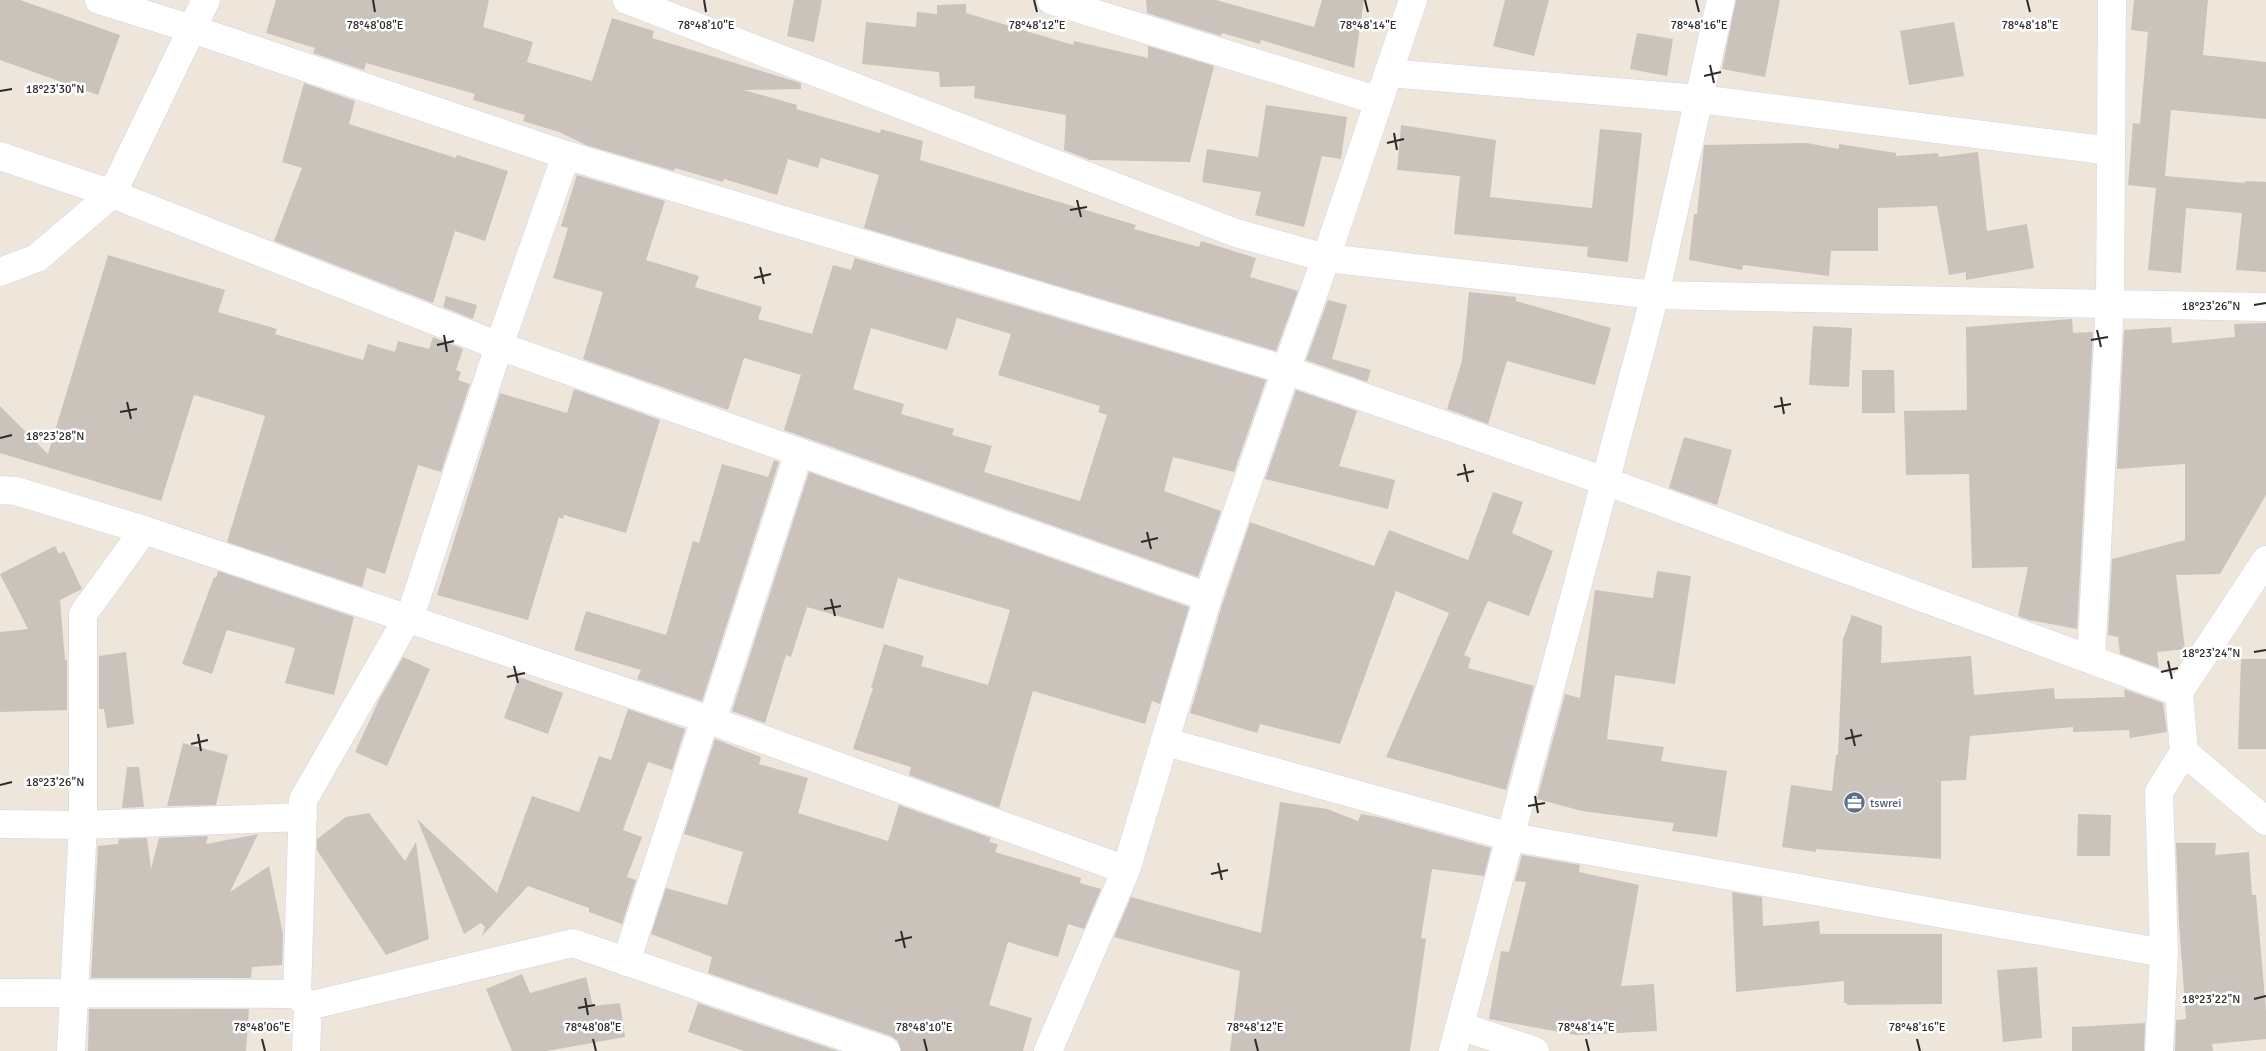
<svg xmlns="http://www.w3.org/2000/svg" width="2266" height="1051" font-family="Signika,sans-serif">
	<rect width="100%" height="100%" fill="#eee6db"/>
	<path fill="#c9c3bb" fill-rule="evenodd" d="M0,0H20L120,35L98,95L0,60Z
		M276,0H489L483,27L533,42L527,62L592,81L612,18L654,31L652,38L801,83V89L744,90L797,105L796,109L880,133L881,129L923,141L920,160L1136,225L1134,229L1199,247L1201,241L1256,258L1250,277L1298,291L1276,351L864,228L879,175L821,158L818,168L788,159L777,195L724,179L723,182L675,168L674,171L586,145L559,132L523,121L525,115L473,100L475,94L366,63L364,70L313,53L315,48L266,33Z
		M794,0H822L814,42L787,36Z
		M1146,0H1216L1314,27L1322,0H1364L1354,68L1261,40L1260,44L1222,33L1221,36L1147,13Z
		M1505,0H1549L1534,56L1493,46Z
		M1736,0H1780L1765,77L1722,69Z
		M2134,0H2208L2203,55L2266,62V119L2171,110L2165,176L2245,183V181L2266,182V272L2236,270L2242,213L2186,208L2181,273L2148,270L2156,188L2128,185L2133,123L2140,124L2148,32L2131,30Z
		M966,4V13L1073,45L1074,41L1148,58V46L1214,66L1190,162L1090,160L1064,150L1066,115L974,98L975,86L940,87L939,72L862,64L866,22L916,27L917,12L937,14V5Z
		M1954,22L1964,76L1909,85L1900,31Z
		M1637,33L1673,39L1667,76L1630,69Z
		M304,83L355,101L349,124L456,158L457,155L508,171L485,241L455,231L433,303L274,241L302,168L282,162Z
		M1266,105L1347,117L1341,159L1322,156L1304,227L1255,215L1261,192L1202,182L1207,149L1258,157Z
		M1401,125L1496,140L1490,197L1592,208L1600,129L1642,133L1628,262L1587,257L1588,247L1454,234L1460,176L1397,170Z
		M1807,143L1839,149V144L1896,153V156L1938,153L1939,157L1978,152L1987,231L2027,224L2034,268L1966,280V272L1949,275L1937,206L1878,208V251H1831L1829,276L1743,265L1742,270L1689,260L1694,214H1697L1704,145Z
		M577,175L665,201L646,260L699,276L695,287L762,307L758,319L812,334L833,265L851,270L855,258L1266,380L1234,472L1173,457L1164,491L1221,511L1198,577L784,430L801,375L744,358L728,410L583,359L603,292L553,278L568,228L561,226ZM957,318L1011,334L998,375L1100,406L1098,412L1107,415L1080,501L984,472L992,446L952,435L954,429L901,414L904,404L853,389L871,328L947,350Z
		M108,255L225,290L218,312L277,329L275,334L363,360L368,344L395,352L398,341L429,349L433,337L463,349L456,370L461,372L458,380L470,384L441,472L418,465L385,574L367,568L362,587L227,542L265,416L194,395L161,501L0,453V406L48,454Z
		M1469,292L1516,297V301L1611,328L1595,385L1507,361L1488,424L1447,409L1462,361Z
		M446,296L477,305L473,319L443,307Z
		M1328,300L1347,305L1332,359L1371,370L1367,382L1306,360Z
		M2072,319L2073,333L2093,332L2077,629L2029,620L2018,616L2028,567L1972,568L1969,474L1906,475L1904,411L1967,410L1966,327Z
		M2266,323V495L2220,574L2176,575L2185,649L2157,652L2159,668L2120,654L2118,637L2108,635L2112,559L2185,540V464L2117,469L2124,330L2171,327L2172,343L2235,337L2234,324Z
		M1813,326L1852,328L1849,387L1809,385Z
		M1862,370H1894L1895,413H1862Z
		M574,389L660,420L626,533L564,515L563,519L559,517L528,620L437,595L500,393L567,413Z
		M1296,390L1357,411L1339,466L1395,480L1388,509L1265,479Z
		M1684,437L1732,450L1717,505L1669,488Z
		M774,460L779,462L702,701L637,679L641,670L574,650L586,611L666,635L693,541L699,543L722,464L768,477Z
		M809,472L1189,607L1160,704L1152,701L1145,724L1033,691L999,808L909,775L911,767L853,749L873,688H871L884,644L924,656L921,666L988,685L1010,610L898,578L883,629L807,607L791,657L786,655L765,723L732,711Z
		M1493,492L1523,502L1512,533L1553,551L1529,616L1488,601L1464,655L1471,658L1468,668L1534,686L1506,790L1386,757L1449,613L1396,591L1340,744L1260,724L1257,733L1190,713L1223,602L1250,522L1374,566L1389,530L1468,560Z
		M55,546L59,554L64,551L82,589L60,600L65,660H67V710L0,712V632L28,629L0,574Z
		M218,571L354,617L334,695L285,683L295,648L227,630L212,674L182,664L214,577L216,578Z
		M1657,571L1691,576L1675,684L1615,675L1607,739L1664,747L1661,761L1727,771L1717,837L1672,831L1674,823L1582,811L1537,799L1565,694L1580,698L1595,590L1653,598Z
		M1852,615L1882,626L1881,663L1971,656L1974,695L2054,688L2055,699L2125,697L2124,689L2163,703L2167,732L2130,738L2129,730L2073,732V727L1970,736L1966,780L1941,781V859L1816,849V852L1782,847L1791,785L1832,791L1836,755H1838L1843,639Z
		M126,652L134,724L107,728L104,709H99V656Z
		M403,657L430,669L387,766L355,752L379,700Z
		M2241,659H2266V749H2238Z
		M519,677L563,693L548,734L504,718Z
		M628,709L685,729L672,770L648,762L623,830L642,837L627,877L636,880L622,924L589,912V908L528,886L482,936L485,927L481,923L464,934L417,819L497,893L532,796L579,812L599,756L611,760Z
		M715,739L761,757L759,764L808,778L798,813L888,841L899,805L991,838L989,842L998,844L995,852L1081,878L1080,883L1101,889L1084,929L1068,924L1058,957L1008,942L989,1005L1032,1018L1023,1051H901L898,1041L891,1036L708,973L712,957L651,934L666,888L727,905L743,852L684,834Z
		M183,743L228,755L216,805L167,806Z
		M127,767H139L144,807L122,808Z
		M1280,802L1327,809L1358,821L1361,814L1378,817L1491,848L1484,876L1432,869L1421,938L1426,939L1410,1051H1230L1240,971L1114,937L1131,897L1261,933Z
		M369,813L405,861L416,842L429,939L386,955L317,850V839L346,817Z
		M2078,814L2111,815L2110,856H2077Z
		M258,834L230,892L269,866L283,934L282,965L252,967L251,978H91L98,846L118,844L119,839L147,838L151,869L159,838L208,836L206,844Z
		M2176,843H2216L2215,855L2249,852L2252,895H2256L2266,1011V1039L2212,1044L2213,1051H2175L2176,1020L2186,1019L2179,923Z
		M1522,855L1580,865L1579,872L1639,885L1621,986L1654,984L1657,1031L1576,1035L1489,1019L1501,951L1509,952L1526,882L1515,881Z
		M1732,892L1762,897L1763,926L1819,921L1820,934H1942V1004L1847,1005V1003H1844V981L1736,992Z
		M2037,967L2042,1038L2003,1042L1997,970Z
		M522,974L530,993L586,977L593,1006L620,1003L625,1037L547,1051H512L486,989Z
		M698,1003L838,1051H744L688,1032Z
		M89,1009H249L246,1051H88Z
		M2145,1023L2144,1051H2072V1027Z"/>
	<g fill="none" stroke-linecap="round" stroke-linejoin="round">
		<defs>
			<path id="minor" d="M99,0L192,29L566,155
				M627,0L1236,233L1326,258L1655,295L2266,307
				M1051,0L1379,101
				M1388,73L1699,99L2111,151
				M0,156L112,194L499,346L1208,597L1286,370L1605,481L2179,692L2184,752L2266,821
				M0,272L37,258L112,194L206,0
				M0,490L16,491L144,530L83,614V825L71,1051
				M144,530L712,721L1126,870L1208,597
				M2091,660L2110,303L2112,0
				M2179,692L2266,560
				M712,721L799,452
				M1166,742L1511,837L2164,953L2159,792L2184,752
				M0,824L83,825L303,817
				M626,962L705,719
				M0,993L297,994L308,1006L306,1051
				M297,994L303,800L407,619L410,617L499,346L566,155L1286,370L1326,258L1413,0
				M308,1006L573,943L886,1051
				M1460,1026L1535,1051
				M1048,1051L1126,870
				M1453,1051L1655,295L1721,0
				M2159,1051L2164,953"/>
		</defs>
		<use href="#minor" stroke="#d1d4e5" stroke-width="29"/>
		<use href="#minor" stroke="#fff" stroke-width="28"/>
	</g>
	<path fill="none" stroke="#2b2b2b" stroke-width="2" d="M373,0L375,12M704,0L706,12M1034,0L1037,12M1365,0L1368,12M1696,0L1699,12M2027,0L2030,12M1710,65L1714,83M1704,76L1721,72M0,91L12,89M1394,133L1397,150M1387,143L1404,139M1077,200L1081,217M1070,210L1087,207M760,267L764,284M754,278L771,274M2254,305L2266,303M2097,330L2101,347M444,335L447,352M2091,340L2108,337M437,345L454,341M1781,397L1784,414M127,402L131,419M1774,407L1791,404M120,412L137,409M0,438L12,435M1464,464L1468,482M1457,475L1474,471M1147,532L1151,549M1141,542L1158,538M831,599L835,616M824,609L841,606M2254,652L2266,650M2168,661L2172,679M514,666L518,683M2161,672L2178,668M507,677L525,673M1851,729L1855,746M198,734L201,751M1845,739L1862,735M191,744L208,740M0,785L12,782M1535,796L1538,813M1528,806L1545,803M1218,863L1222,880M1211,874L1228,870M901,931L905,948M895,941L912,937M585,998L588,1015M2254,999L2266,996M578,1008L595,1005M262,1039L265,1051M593,1039L596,1051M924,1039L927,1051M1255,1039L1258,1051M1586,1039L1589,1051M1917,1039L1920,1051"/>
	<defs>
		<symbol id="office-disc" viewBox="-11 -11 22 22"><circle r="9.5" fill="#5c6f8a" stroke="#fff"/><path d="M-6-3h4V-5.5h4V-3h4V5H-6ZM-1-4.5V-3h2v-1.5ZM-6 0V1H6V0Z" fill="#fff"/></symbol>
	</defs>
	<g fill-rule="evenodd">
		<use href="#office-disc" x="1842" y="790" width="25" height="25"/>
	</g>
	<g text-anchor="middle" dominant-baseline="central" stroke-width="5" stroke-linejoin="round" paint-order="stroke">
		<g font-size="12" fill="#4e5e75" stroke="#fff" text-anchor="start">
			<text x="1870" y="803">tswrei</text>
		</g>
	</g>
	<g font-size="12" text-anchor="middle" fill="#2b2b2b" stroke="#fff" stroke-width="5" stroke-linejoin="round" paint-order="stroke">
		<text x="375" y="29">78°48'08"E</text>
		<text x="706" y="29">78°48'10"E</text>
		<text x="1037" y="29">78°48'12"E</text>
		<text x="1368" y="29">78°48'14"E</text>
		<text x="1699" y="29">78°48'16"E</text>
		<text x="2030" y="29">78°48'18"E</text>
		<text x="55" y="93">18°23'30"N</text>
		<text x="2211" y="310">18°23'26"N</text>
		<text x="55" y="440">18°23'28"N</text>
		<text x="2211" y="657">18°23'24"N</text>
		<text x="55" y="786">18°23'26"N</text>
		<text x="2211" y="1003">18°23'22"N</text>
		<text x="262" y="1031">78°48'06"E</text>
		<text x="593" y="1031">78°48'08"E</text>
		<text x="924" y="1031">78°48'10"E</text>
		<text x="1255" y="1031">78°48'12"E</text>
		<text x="1586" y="1031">78°48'14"E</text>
		<text x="1917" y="1031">78°48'16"E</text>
	</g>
</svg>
